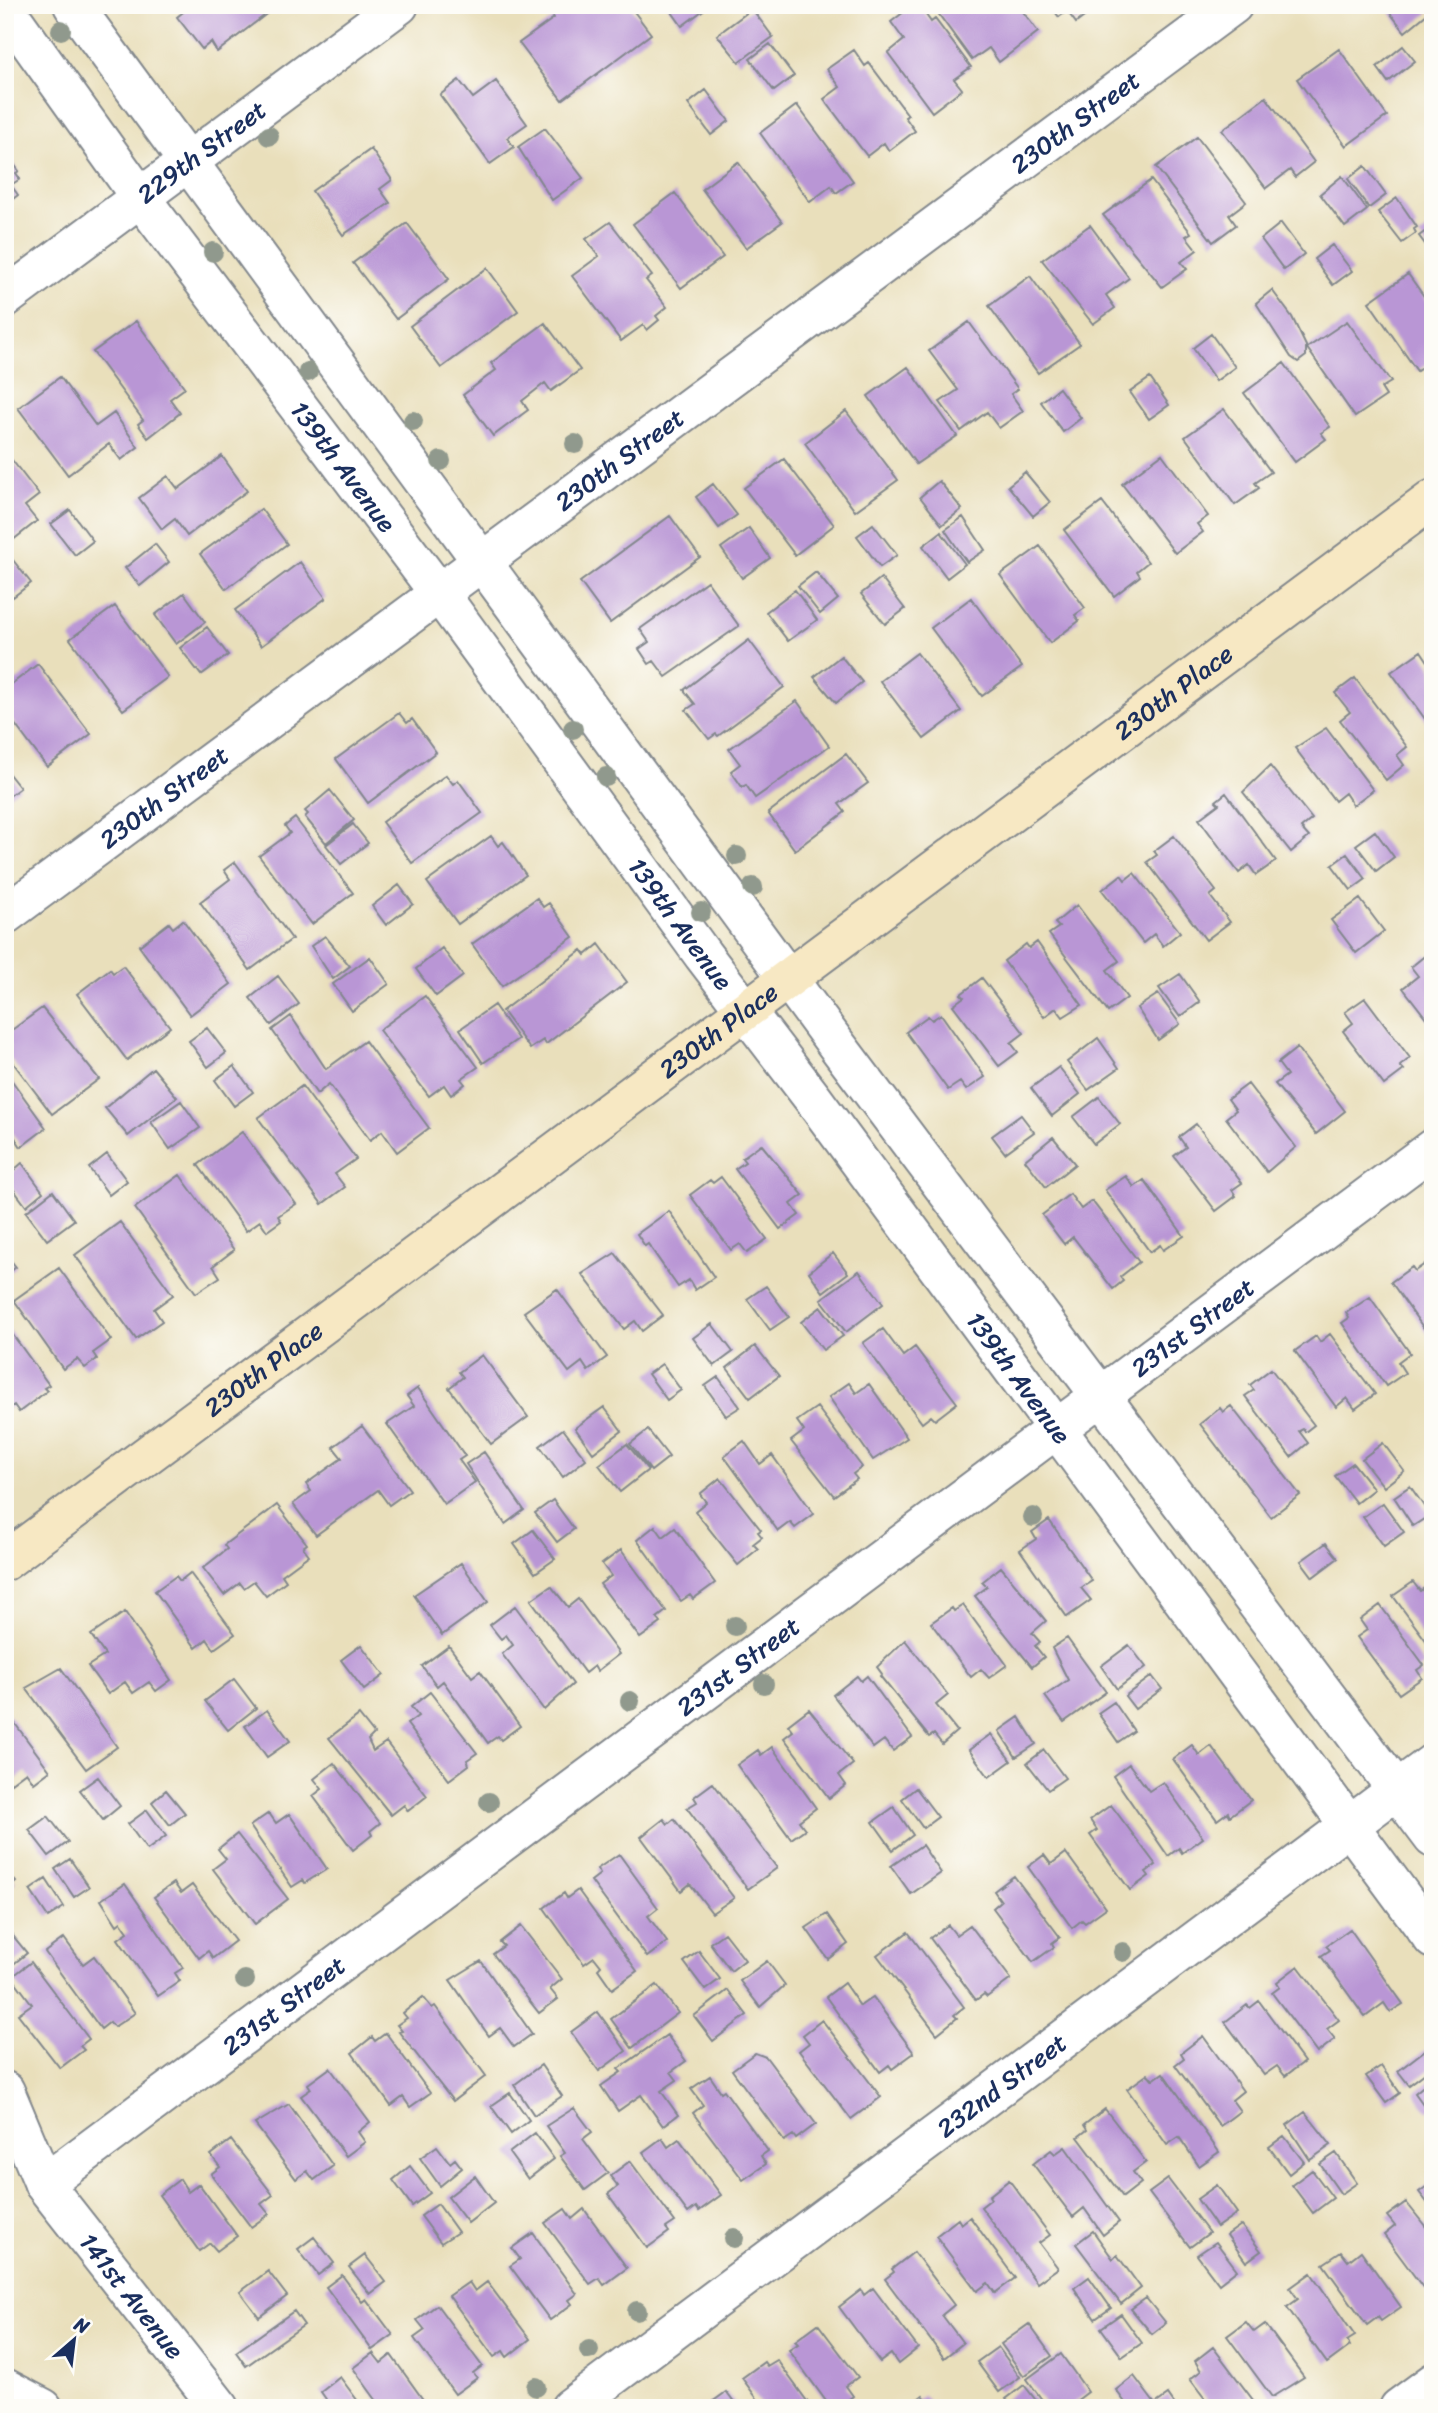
<svg xmlns="http://www.w3.org/2000/svg" width="1438" height="2413" font-family="Sriracha,sans-serif">
	<rect width="100%" height="100%" fill="#fdfcf7"/>
	<filter id="ink" filterUnits="userSpaceOnUse"><feTurbulence type="fractalNoise" baseFrequency=".0143" numOctaves="2"/><feDisplacementMap in="SourceGraphic" scale="14" xChannelSelector="R" yChannelSelector="G"/><feConvolveMatrix kernelMatrix="1 2 1 2 8 2 1 2 1" color-interpolation-filters="sRGB"/></filter>
	<filter id="wash" filterUnits="userSpaceOnUse"><feTurbulence type="fractalNoise" baseFrequency=".00686" numOctaves="4" result="noise"/><feDisplacementMap in="SourceGraphic" scale="28" xChannelSelector="R" yChannelSelector="G"/><feGaussianBlur stdDeviation="1.57" result="paint"/><feColorMatrix in="noise" values="0 0 0 0 0 0 0 0 0 0 0 0 0 0 0 0 0 1.4 0 .05"/><feComposite in="paint" operator="in"/></filter>
	<g filter="url(#wash)">
		<rect width="100%" height="100%" fill="#e9dfbb"/>
		<g id="blocks">
			<path fill="#b996d5" d="M192,5H278L217,52L211,42L202,49L177,17Z
				M555,5H629L651,34L562,100L519,43L554,18L549,10Z
				M667,5H710L682,26Z
				M913,5H919L931,22L935,19L971,67L954,79L962,89L932,112L888,53L904,40L891,22Z
				M932,5H1018L1038,32L999,62L989,48L972,60Z
				M1050,5H1100L1076,23L1067,11L1059,17Z
				M1384,5H1433V9L1405,32Z
				M752,9L773,37L739,62L717,35Z
				M770,44L794,76L774,91L750,59Z
				M1403,46L1415,61L1388,82L1377,67Z
				M1339,49L1387,116L1346,146L1297,79Z
				M854,50L865,66L869,63L908,115L905,117L915,131L889,151L884,143L867,156L824,99L840,87L827,69Z
				M459,80L473,98L496,81L527,124L507,138L514,147L490,164L440,95Z
				M706,90L729,121L711,135L688,104Z
				M1266,97L1314,162L1295,177L1290,170L1266,188L1222,130Z
				M797,105L853,181L836,193L831,186L810,202L760,133Z
				M545,128L583,178L552,200L518,147Z
				M1197,137L1246,202L1229,215L1236,225L1213,242L1156,167Z
				M371,149L392,180L380,189L390,203L343,235L312,191Z
				M5,152L19,171L16,173L20,179L11,185L18,195L5,205Z
				M738,162L782,222L746,248L702,189Z
				M1365,166L1386,195L1369,208L1348,179Z
				M1342,176L1367,210L1345,227L1320,194Z
				M1151,180L1191,233L1186,236L1197,250L1181,262L1187,269L1162,287L1103,215Z
				M675,193L723,257L681,288L633,224Z
				M1397,198L1417,227L1414,229L1416,233L1402,243L1378,212Z
				M610,222L652,276L646,280L667,307L656,316L659,320L647,330L643,325L621,341L572,276L599,256L586,239Z
				M407,223L449,279L396,319L353,263Z
				M1281,223L1304,254L1284,270L1261,239Z
				M1090,225L1129,278L1106,295L1115,308L1093,324L1042,260Z
				M1433,226V255L1419,236Z
				M1332,245L1352,271L1333,285L1314,259Z
				M487,268L518,311L441,368L410,326Z
				M1408,274L1433,309V360L1417,371L1369,302Z
				M1030,276L1080,344L1038,373L989,306Z
				M1272,290L1292,317L1306,346V356L1298,362L1291,357L1256,303Z
				M136,321L185,388L170,399L180,413L148,438L138,424L143,420L93,352Z
				M1347,321L1391,382L1381,388L1386,396L1355,417L1307,348Z
				M969,322L1018,389L1011,394L1023,411L999,428L987,412L961,431L940,402L958,390L929,351Z
				M545,323L580,370L551,391L545,383L522,401L528,410L493,436L463,395L496,370L491,363Z
				M1211,334L1235,367L1216,381L1193,348Z
				M1284,363L1330,427L1321,433L1326,439L1295,462L1244,393Z
				M908,367L957,436L916,464L868,396Z
				M60,377L96,426L114,413L138,447L121,460L109,444L68,475L18,408Z
				M1150,378L1169,405L1149,419L1130,392Z
				M1059,388L1081,418L1063,432L1041,402Z
				M1224,409L1271,472L1255,483L1259,488L1235,505L1185,437Z
				M846,411L898,480L855,511L805,443Z
				M5,451L39,495L25,506L37,521L13,540L5,530Z
				M1162,454L1208,516L1197,524L1203,532L1175,553L1122,484Z
				M222,456L247,491L187,536L175,519L162,529L139,498L168,476L178,489Z
				M784,459L834,525L795,555L744,488Z
				M1025,472L1050,502L1033,516L1008,486Z
				M939,481L962,509L942,525L920,497Z
				M713,484L737,515L719,528L696,497Z
				M1102,502L1148,562L1137,571L1140,576L1114,596L1064,530Z
				M261,509L287,544L226,589L200,554Z
				M70,510L93,541L75,555L51,524Z
				M670,516L700,557L610,623L580,582Z
				M963,517L985,550L967,562L945,530Z
				M873,524L897,555L880,567L857,536Z
				M749,528L770,558L742,578L721,548Z
				M941,532L965,564L947,578L923,546Z
				M155,544L169,562L140,586L125,568Z
				M1040,546L1085,608L1075,615L1079,621L1050,643L1000,575Z
				M9,555L31,583L13,597L5,586V558Z
				M300,562L326,598L261,646L235,610Z
				M816,572L838,599L820,614L798,586Z
				M881,578L905,609L885,624L861,594Z
				M707,581L739,626L666,677L654,661L649,664L639,649L649,642L640,629Z
				M795,590L817,620L788,641L766,612Z
				M184,593L205,622L176,644L155,615Z
				M971,598L1022,667L982,696L931,628Z
				M115,606L168,677L123,710L70,639Z
				M207,627L228,655L201,675L180,648Z
				M749,640L784,687L718,736L716,734L709,739L686,710L695,704L684,690Z
				M1421,651L1433,669V730L1391,672Z
				M917,653L961,711L924,739L880,681Z
				M841,656L862,682L836,703L814,677Z
				M38,664L91,734L47,767L5,711V689Z
				M1355,678L1407,747L1397,755L1404,765L1386,780L1340,720L1350,712L1335,693Z
				M797,701L829,746L755,798L746,785L742,787L731,771L740,764L729,749Z
				M399,713L407,723L412,719L436,752L368,803L336,759Z
				M1326,728L1373,790L1353,805L1345,793L1335,801L1295,748Z
				M846,754L868,783L839,804L845,812L795,850L768,813Z
				M1270,766L1312,819L1301,828L1309,837L1291,852L1243,792Z
				M5,769L20,788L5,799Z
				M446,775L453,784L458,780L482,813L412,863L382,822Z
				M330,790L354,820L326,843L305,817L308,814L305,811Z
				M1226,793L1276,861L1256,875L1249,865L1239,873L1199,819L1219,804L1216,801Z
				M295,818L353,893L312,924L259,856L290,833L285,826Z
				M353,824L368,843L341,864L326,845Z
				M1375,831L1394,857L1376,871L1356,845Z
				M491,836L498,846L503,842L526,875L458,924L427,882Z
				M1174,836L1216,891L1210,896L1230,922L1206,940L1147,862L1157,855L1154,851Z
				M1347,854L1366,879L1351,890L1332,865Z
				M235,862L292,939L250,970L200,902L230,879L224,870Z
				M1134,873L1180,932L1163,946L1154,934L1143,943L1102,890L1121,875L1125,880Z
				M399,885L413,904L386,925L372,906Z
				M537,898L543,907L549,903L573,937L502,986L472,944Z
				M1360,899L1384,931L1356,953L1331,920Z
				M1077,905L1119,961L1107,970L1127,998L1108,1012L1049,934L1059,927L1055,923Z
				M183,920L231,984L190,1015L139,946L169,923L173,928Z
				M325,936L350,966L333,979L311,946Z
				M1037,942L1082,1005L1063,1017L1056,1008L1044,1017L1004,961L1026,944L1029,948Z
				M599,944L627,982L546,1044L543,1040L530,1049L502,1011L582,950L586,955Z
				M442,948L463,976L436,996L416,969Z
				M1427,954L1433,962V1027L1403,988L1418,976L1411,967Z
				M370,957L389,984L352,1011L333,984Z
				M123,966L170,1027L127,1060L77,994L110,969L113,973Z
				M1180,974L1200,1002L1180,1017L1159,988Z
				M278,976L299,1004L271,1025L250,998Z
				M982,978L1024,1033L1011,1043L1018,1052L999,1066L953,1005L964,997L961,994Z
				M1158,994L1180,1024L1158,1040L1137,1008Z
				M425,996L478,1067L461,1079L465,1084L451,1095L444,1085L429,1096L379,1030Z
				M1365,998L1410,1058L1400,1066L1404,1070L1384,1085L1343,1031L1353,1023L1345,1012Z
				M494,1005L518,1039L483,1063L460,1029Z
				M42,1008L99,1079L52,1114L5,1052L11,1047L5,1035Z
				M941,1014L985,1077L966,1090L960,1082L948,1090L906,1032L928,1016L932,1020Z
				M291,1016L326,1069L365,1041L429,1128L397,1152L382,1131L370,1140L329,1084L317,1094L272,1030Z
				M207,1028L226,1053L208,1067L189,1041Z
				M1098,1038L1119,1068L1088,1090L1067,1062Z
				M1297,1048L1345,1111L1316,1134L1275,1084L1287,1075L1278,1063Z
				M234,1066L253,1092L234,1106L215,1080Z
				M1059,1067L1080,1094L1052,1116L1031,1088Z
				M153,1068L177,1097L128,1136L105,1108Z
				M5,1071L46,1128L21,1147L12,1133L5,1138Z
				M1248,1084L1296,1147L1267,1172L1226,1118L1236,1110L1228,1099Z
				M302,1086L356,1159L335,1174L345,1187L322,1204L258,1118Z
				M1099,1097L1120,1124L1094,1144L1073,1117Z
				M181,1101L200,1128L170,1149L151,1122Z
				M1021,1115L1034,1132L1005,1153L992,1136Z
				M1196,1124L1242,1183L1232,1190L1236,1196L1216,1211L1174,1156L1186,1147L1179,1137Z
				M242,1132L296,1204L278,1216L281,1221L267,1231L260,1221L246,1231L198,1165Z
				M1053,1137L1075,1164L1046,1187L1025,1160Z
				M761,1144L803,1195L791,1204L799,1215L780,1229L735,1169L745,1162L742,1158Z
				M107,1154L127,1181L109,1195L89,1168Z
				M22,1163L43,1192L26,1206L5,1178Z
				M180,1175L234,1250L213,1266L220,1277L196,1293L135,1208Z
				M1126,1176L1134,1187L1144,1180L1184,1236L1163,1250L1160,1245L1150,1252L1105,1190Z
				M721,1177L767,1239L747,1253L740,1244L731,1250L690,1195L710,1180L713,1183Z
				M53,1191L74,1220L47,1240L26,1212Z
				M1070,1194L1081,1209L1092,1201L1139,1262L1120,1277L1123,1281L1113,1289L1073,1237L1064,1244L1042,1215Z
				M669,1211L714,1277L695,1290L689,1280L678,1287L648,1244L645,1246L637,1234Z
				M120,1222L173,1295L154,1309L162,1321L136,1339L75,1255Z
				M5,1253L16,1267L5,1276Z
				M615,1253L663,1315L642,1331L635,1321L624,1329L582,1274Z
				M833,1253L848,1273L823,1292L809,1272Z
				M1425,1264L1430,1271L1433,1269L1430,1337L1391,1282L1412,1267L1415,1271Z
				M59,1268L111,1340L93,1353L97,1359L85,1368L77,1359L63,1369L14,1300Z
				M859,1271L883,1304L846,1332L821,1299Z
				M766,1286L789,1317L770,1330L747,1299Z
				M557,1289L607,1357L588,1371L582,1362L569,1372L524,1312Z
				M1370,1297L1410,1353L1398,1362L1405,1373L1386,1386L1342,1323L1349,1318L1346,1313Z
				M821,1307L843,1336L823,1350L801,1322Z
				M5,1324L49,1385L44,1388L47,1391L19,1412L14,1405L5,1411Z
				M712,1324L733,1352L714,1366L693,1338Z
				M883,1329L903,1356L915,1347L957,1403L935,1420L931,1416L922,1423L863,1343Z
				M1330,1334L1375,1394L1355,1409L1347,1398L1336,1407L1295,1351L1316,1336L1320,1342Z
				M755,1346L779,1376L750,1398L727,1368Z
				M482,1355L528,1417L491,1444L449,1388L463,1377L459,1372Z
				M662,1364L681,1390L667,1400L648,1374Z
				M1271,1369L1314,1425L1305,1432L1303,1429L1299,1431L1308,1443L1291,1457L1245,1396L1254,1390L1250,1385Z
				M718,1377L740,1407L726,1416L705,1386Z
				M849,1383L856,1393L869,1384L907,1438L873,1460L829,1397Z
				M418,1388L465,1456L459,1460L475,1482L444,1504L387,1424L414,1406L407,1396Z
				M1231,1406L1300,1495L1271,1517L1200,1424L1220,1408L1223,1412Z
				M604,1407L622,1431L593,1453L575,1428Z
				M817,1407L862,1467L853,1474L857,1479L834,1496L791,1441L804,1431L797,1421Z
				M362,1426L410,1490L389,1505L378,1490L316,1535L293,1504L311,1491L306,1484L342,1458L333,1447Z
				M563,1429L586,1459L563,1477L540,1446Z
				M648,1430L669,1457L651,1471L630,1444Z
				M744,1441L760,1464L772,1455L814,1514L795,1528L790,1522L778,1531L724,1456Z
				M1383,1443L1404,1471L1384,1487L1362,1459Z
				M627,1444L648,1470L620,1492L599,1465Z
				M484,1452L524,1510L505,1524L466,1464Z
				M1353,1463L1374,1489L1356,1503L1335,1476Z
				M720,1478L761,1530L758,1532L762,1537L753,1544L758,1549L738,1565L695,1511L706,1502L700,1494Z
				M1410,1486L1430,1515L1413,1526L1394,1497Z
				M553,1500L574,1529L557,1542L535,1513Z
				M1383,1503L1404,1532L1384,1546L1363,1517Z
				M277,1505L307,1544L303,1547L309,1555L282,1575L286,1581L266,1596L254,1581L244,1588L240,1583L224,1595L203,1568L227,1549L224,1545Z
				M1049,1520L1092,1581L1081,1588L1091,1600L1067,1617L1020,1550L1036,1539L1032,1532Z
				M655,1526L663,1537L675,1528L715,1583L693,1599L690,1595L681,1601L637,1540Z
				M533,1530L555,1559L535,1573L514,1544Z
				M1326,1543L1338,1558L1313,1577L1301,1561Z
				M621,1550L666,1611L657,1618L661,1623L640,1638L600,1584L611,1576L602,1564Z
				M461,1563L488,1602L442,1635L414,1595Z
				M1001,1567L1046,1621L1032,1633L1040,1642L1035,1646L1044,1657L1032,1667L975,1596L987,1587L982,1582Z
				M190,1573L235,1634L214,1649L207,1639L196,1648L155,1591L176,1576L180,1581Z
				M1413,1582L1420,1591L1431,1583L1433,1586V1650L1393,1596Z
				M551,1586L568,1607L578,1599L619,1654L597,1671L594,1666L585,1673L531,1600Z
				M963,1605L1007,1665L989,1678L981,1669L971,1677L931,1623L952,1608L954,1611Z
				M1380,1605L1424,1665L1417,1670L1422,1678L1399,1694L1357,1637L1367,1630L1360,1620Z
				M515,1606L573,1684L544,1710L502,1654L513,1645L506,1635L501,1639L490,1625Z
				M125,1612L171,1680L156,1691L149,1682L133,1693L125,1682L108,1694L88,1666L105,1655L91,1635Z
				M1067,1638L1106,1692L1064,1722L1045,1696L1068,1680L1052,1648Z
				M905,1640L948,1695L936,1705L957,1731L942,1744L934,1734L929,1737L880,1676L882,1674L877,1667Z
				M361,1645L384,1675L364,1690L341,1660Z
				M1129,1645L1146,1667L1117,1689L1101,1666Z
				M449,1646L472,1677L480,1671L520,1726L501,1740L498,1736L488,1743L443,1681L437,1686L422,1666Z
				M61,1668L117,1747L86,1769L26,1688Z
				M857,1676L861,1681L867,1676L912,1737L893,1751L884,1740L873,1748L833,1695Z
				M1152,1676L1162,1689L1135,1709L1125,1696Z
				M234,1679L256,1708L228,1730L205,1701Z
				M430,1692L477,1753L467,1760L469,1765L449,1780L407,1724L418,1716L411,1707Z
				M1114,1702L1134,1731L1118,1742L1098,1713Z
				M809,1709L853,1764L839,1775L846,1785L829,1798L784,1738L793,1731L788,1725Z
				M5,1710L50,1771L34,1783L26,1772L11,1783L5,1775Z
				M267,1710L290,1741L267,1757L245,1726Z
				M359,1715L374,1734L368,1740L373,1751L386,1742L427,1796L408,1811L404,1805L391,1815L329,1738Z
				M1019,1717L1036,1744L1016,1757L999,1731Z
				M991,1734L1011,1761L989,1777L969,1750Z
				M1192,1745L1199,1755L1211,1746L1251,1800L1230,1816L1228,1812L1217,1820L1173,1759Z
				M772,1747L816,1808L799,1821L805,1829L791,1839L737,1765L758,1750L761,1755Z
				M1044,1750L1065,1778L1048,1790L1027,1763Z
				M334,1763L380,1823L370,1831L372,1835L353,1850L313,1796L322,1789L314,1779Z
				M1129,1764L1149,1791L1163,1782L1203,1838L1182,1853L1179,1848L1168,1856L1113,1776Z
				M98,1777L120,1806L103,1820L80,1790Z
				M713,1783L777,1868L748,1889L687,1808L697,1802L694,1797Z
				M916,1788L938,1817L923,1828L902,1799Z
				M166,1790L185,1813L170,1825L152,1802Z
				M1111,1805L1156,1865L1146,1872L1149,1876L1130,1890L1090,1835L1097,1830L1090,1820Z
				M894,1807L913,1835L893,1850L873,1822Z
				M147,1810L166,1836L147,1850L128,1824Z
				M269,1813L276,1823L289,1814L327,1869L305,1883L303,1880L292,1887L250,1826Z
				M48,1816L68,1842L49,1856L29,1830Z
				M664,1819L668,1824L674,1819L734,1898L712,1913L690,1884L681,1891L641,1837Z
				M237,1834L288,1899L255,1924L213,1869L226,1859L218,1849Z
				M922,1845L941,1873L911,1894L891,1866Z
				M1066,1853L1106,1908L1085,1923L1082,1920L1072,1928L1028,1867L1044,1855L1051,1864Z
				M619,1854L658,1908L648,1916L667,1942L647,1957L591,1881L600,1874L597,1869Z
				M70,1859L89,1887L74,1897L55,1869Z
				M5,1868L16,1882L5,1891Z
				M1014,1876L1060,1937L1052,1943L1054,1947L1033,1962L993,1908L1001,1901L994,1891Z
				M46,1879L64,1907L48,1917L30,1890Z
				M174,1883L181,1893L192,1885L235,1941L213,1958L208,1951L199,1958L154,1897Z
				M125,1884L183,1968L175,1973L180,1981L158,1996L118,1939L128,1932L121,1922L117,1925L101,1900Z
				M578,1890L637,1971L612,1989L598,1969L601,1966L594,1957L584,1964L544,1908L564,1893L567,1898Z
				M827,1914L848,1944L828,1959L806,1928Z
				M948,1925L956,1935L970,1925L1011,1979L987,1997L984,1994L976,2000L930,1938Z
				M5,1926L27,1953L5,1971Z
				M521,1926L562,1979L550,1989L558,1999L539,2013L493,1954L504,1946L500,1942Z
				M1350,1929L1403,2004L1390,2012L1384,2003L1365,2017L1321,1956L1330,1950L1326,1946Z
				M908,1932L964,2007L954,2015L957,2018L937,2034L877,1955Z
				M724,1933L745,1960L731,1971L710,1943Z
				M64,1938L83,1964L94,1956L135,2013L114,2027L110,2022L101,2029L45,1952Z
				M699,1951L720,1979L705,1990L684,1962Z
				M481,1961L532,2034L514,2047L500,2028L489,2036L450,1980Z
				M767,1961L785,1985L760,2007L740,1981Z
				M31,1962L89,2039L80,2046L84,2050L60,2068L18,2014L32,2004L12,1977Z
				M1298,1966L1339,2020L1327,2029L1335,2039L1317,2053L1272,1993L1280,1987L1277,1982Z
				M844,1983L860,2006L873,1997L914,2053L892,2069L889,2065L880,2072L826,1997Z
				M657,1985L678,2013L632,2048L611,2019Z
				M728,1990L747,2015L713,2041L694,2016Z
				M423,1997L432,2008L435,2006L486,2076L453,2101L399,2032L402,2031L397,2025L407,2018L403,2013Z
				M1259,2001L1304,2062L1285,2076L1277,2066L1264,2075L1225,2022L1247,2005L1250,2008Z
				M598,2012L626,2051L599,2071L571,2032Z
				M822,2020L881,2097L851,2119L799,2051L809,2043L803,2035Z
				M386,2033L430,2093L410,2107L403,2097L391,2106L352,2053L372,2037L375,2041Z
				M667,2035L686,2061L671,2072L677,2080L661,2091L678,2115L663,2126L641,2095L618,2111L601,2086L621,2072L618,2069Z
				M1203,2036L1243,2091L1232,2100L1240,2111L1220,2126L1175,2065L1184,2058L1181,2053Z
				M1433,2044V2067L1409,2085L1398,2071Z
				M755,2053L766,2057L816,2124L796,2139L793,2135L784,2141L732,2070Z
				M541,2065L562,2096L534,2115L514,2085Z
				M1381,2066L1400,2093L1386,2103L1366,2076Z
				M330,2068L370,2122L358,2132L365,2142L346,2156L301,2096L311,2089L308,2084Z
				M1163,2073L1219,2152L1199,2166L1179,2137L1167,2145L1127,2089L1148,2074L1153,2080Z
				M710,2076L721,2092L724,2090L768,2151L761,2156L766,2164L743,2180L693,2113L703,2105L691,2089Z
				M1433,2078V2108L1428,2111L1415,2093Z
				M510,2093L529,2120L511,2134L491,2106Z
				M289,2104L333,2166L314,2180L307,2171L296,2179L255,2124Z
				M574,2108L592,2132L583,2139L608,2173L585,2190L560,2156L565,2153L546,2126Z
				M1105,2109L1146,2162L1133,2172L1141,2183L1123,2197L1078,2137L1087,2130L1084,2125Z
				M1305,2112L1331,2145L1310,2160L1287,2125Z
				M535,2133L554,2159L528,2179L509,2153Z
				M1284,2136L1304,2162L1289,2174L1269,2147Z
				M662,2138L668,2147L679,2139L721,2195L699,2211L696,2207L688,2213L643,2152Z
				M231,2140L273,2195L261,2204L269,2214L251,2227L211,2174L220,2167L211,2155Z
				M437,2146L450,2163L455,2159L462,2168L440,2186L420,2158Z
				M1065,2147L1119,2222L1103,2235L1084,2208L1073,2217L1033,2164L1051,2150L1055,2154Z
				M1336,2153L1357,2183L1341,2194L1320,2164Z
				M630,2161L675,2222L666,2228L669,2232L647,2248L608,2194L618,2186L610,2176Z
				M410,2166L430,2193L412,2206L393,2180Z
				M1312,2170L1333,2198L1313,2213L1292,2185Z
				M475,2176L494,2203L468,2223L448,2197Z
				M180,2179L188,2192L199,2184L237,2236L217,2251L210,2243L199,2251L159,2195Z
				M1168,2179L1209,2233L1190,2247L1149,2193Z
				M1009,2180L1050,2235L1039,2243L1058,2268L1037,2283L981,2207L991,2199L989,2196Z
				M1433,2182V2210L1419,2192Z
				M1217,2185L1237,2213L1217,2227L1197,2199Z
				M1406,2202L1433,2236V2283L1424,2289L1384,2235L1395,2226L1387,2216Z
				M438,2204L458,2232L441,2243L421,2216Z
				M565,2209L572,2219L584,2209L627,2268L604,2285L599,2278L590,2284L545,2223Z
				M970,2217L1015,2278L995,2293L988,2283L977,2291L936,2236L958,2219L961,2224Z
				M1241,2225L1261,2251L1246,2262L1227,2235Z
				M1093,2231L1113,2259L1117,2255L1141,2288L1121,2304L1076,2244Z
				M533,2233L577,2294L569,2300L572,2304L550,2320L510,2266L520,2259L512,2248Z
				M314,2237L334,2263L318,2275L298,2249Z
				M1216,2242L1237,2270L1219,2284L1197,2255Z
				M1361,2251L1401,2307L1381,2321L1378,2317L1367,2325L1323,2264L1341,2252L1348,2261Z
				M914,2252L954,2305L942,2315L963,2343L944,2358L885,2279L894,2272L892,2269Z
				M365,2255L386,2282L370,2294L349,2267Z
				M268,2271L287,2296L259,2317L240,2292Z
				M1311,2273L1355,2336L1347,2341L1350,2346L1327,2363L1287,2307L1298,2299L1290,2288Z
				M342,2275L362,2302L366,2299L393,2335L372,2350L326,2287Z
				M1089,2277L1111,2308L1095,2319L1074,2288Z
				M469,2282L475,2291L487,2282L530,2339L507,2357L503,2351L494,2357L449,2296Z
				M873,2288L918,2348L898,2364L891,2354L880,2362L839,2307L861,2290L864,2295Z
				M1146,2298L1166,2323L1152,2334L1131,2309Z
				M437,2305L482,2366L473,2373L477,2378L455,2394L414,2338L425,2330L417,2320Z
				M294,2311L304,2325L246,2366L236,2352Z
				M1121,2314L1142,2343L1122,2357L1101,2328Z
				M1246,2322L1254,2332L1265,2324L1304,2377L1272,2397L1227,2336Z
				M818,2324L858,2377L846,2386L853,2396L838,2408H831L789,2350L798,2344L795,2341Z
				M1029,2324L1052,2356L1024,2376L1001,2344Z
				M998,2347L1020,2377L999,2392L977,2362Z
				M1213,2347L1253,2400L1246,2408H1212L1190,2379L1201,2371L1195,2361Z
				M373,2353L381,2363L391,2355L429,2408H382L353,2368Z
				M1061,2354L1088,2392L1067,2408H1048L1027,2379Z
				M777,2360L812,2408H764L742,2378L764,2362L767,2366Z
				M1134,2376L1155,2404L1168,2395L1177,2408H1129L1116,2390Z
				M340,2377L363,2408H320L328,2402L321,2392Z
				M1024,2385L1042,2408H1013L1006,2399Z
				M726,2392L738,2408H704Z
				M923,2395L933,2408H907Z"/>
		</g>
	</g>
	<g filter="url(#ink)">
		<use href="#blocks" fill-opacity="0" stroke="#82878c" stroke-width="2"/>
		<g fill="none" stroke-linecap="round" stroke-linejoin="round">
			<defs>
				<g id="street">
					<path d="M73,5L836,1044L1433,1838"/>
					<path id="s1" d="M5,8L140,197L439,593L703,955L814,1100L1433,1939"/>
					<path id="s2" d="M5,298L399,5"/>
					<path id="s3" d="M5,915L1233,5"/>
					<path id="s4" d="M5,2091L44,2184L220,2408"/>
					<path id="s5" d="M44,2184L1433,1148"/>
					<path d="M5,2388L43,2408"/>
					<path id="s6" d="M570,2408L1433,1763"/>
					<path d="M1399,2408L1433,2383"/>
				</g>
				<g id="secondary">
					<path id="s7" d="M5,1561L1433,499"/>
				</g>
			</defs>
			<use href="#street" stroke="#82878c" stroke-width="42"/>
			<use href="#secondary" stroke="#82878c" stroke-width="42"/>
			<use href="#street" stroke="#fff" stroke-width="38"/>
			<use href="#secondary" stroke="#f7e8c3" stroke-width="38"/>
		</g>
		<g fill="#90998d">
			<circle cx="61" cy="30" r="10"/>
			<circle cx="269" cy="136" r="10"/>
			<circle cx="213" cy="252" r="10"/>
			<circle cx="308" cy="372" r="10"/>
			<circle cx="413" cy="421" r="10"/>
			<circle cx="575" cy="444" r="10"/>
			<circle cx="441" cy="461" r="10"/>
			<circle cx="573" cy="729" r="10"/>
			<circle cx="606" cy="777" r="10"/>
			<circle cx="737" cy="856" r="10"/>
			<circle cx="753" cy="887" r="10"/>
			<circle cx="701" cy="912" r="10"/>
			<circle cx="1033" cy="1517" r="10"/>
			<circle cx="735" cy="1626" r="10"/>
			<circle cx="764" cy="1684" r="10"/>
			<circle cx="630" cy="1701" r="10"/>
			<circle cx="489" cy="1802" r="10"/>
			<circle cx="1123" cy="1952" r="10"/>
			<circle cx="245" cy="1980" r="10"/>
			<circle cx="734" cy="2238" r="10"/>
			<circle cx="637" cy="2311" r="10"/>
			<circle cx="589" cy="2350" r="10"/>
			<circle cx="536" cy="2387" r="10"/>
		</g>
	</g>
	<g text-anchor="middle" dominant-baseline="central" stroke-width="6" stroke-linejoin="round" paint-order="stroke">
		<g font-size="26" fill="#1b2f5e" stroke="#fdfcf7">
			<text stroke="none"><textPath href="#s3" startOffset="1332">230th Street</textPath></text>
			<text stroke="none"><textPath href="#s2" startOffset="245">229th Street</textPath></text>
			<text stroke="none"><textPath href="#s3" startOffset="765">230th Street</textPath></text>
			<text stroke="none"><textPath href="#s1" startOffset="570">139th Avenue</textPath></text>
			<text stroke="none"><textPath href="#s7" startOffset="1456">230th Place</textPath></text>
			<text stroke="none"><textPath href="#s3" startOffset="198">230th Street</textPath></text>
			<text stroke="none"><textPath href="#s1" startOffset="1138">139th Avenue</textPath></text>
			<text stroke="none"><textPath href="#s7" startOffset="889">230th Place</textPath></text>
			<text stroke="none"><textPath href="#s5" startOffset="1433">231st Street</textPath></text>
			<text stroke="none"><textPath href="#s7" startOffset="322">230th Place</textPath></text>
			<text stroke="none"><textPath href="#s1" startOffset="1704">139th Avenue</textPath></text>
			<text stroke="none"><textPath href="#s5" startOffset="866">231st Street</textPath></text>
			<text stroke="none"><textPath href="#s5" startOffset="299">231st Street</textPath></text>
			<text stroke="none"><textPath href="#s6" startOffset="539">232nd Street</textPath></text>
			<text stroke="none"><textPath href="#s4" startOffset="243">141st Avenue</textPath></text>
		</g>
	</g>
	<rect width="1438" height="2413" fill="none" stroke="#fdfcf7" stroke-width="28"/>
	<g transform="translate(74 2340) rotate(28)" stroke="#fdfcf7" stroke-width="5" paint-order="stroke">
	<path d="M0-5L12 26L0 18L-12 26Z" fill="#1b2f5e"/>
	<text y="-10" font-size="19" font-weight="bold" text-anchor="middle" fill="#1b2f5e">N</text>
	</g>
</svg>
